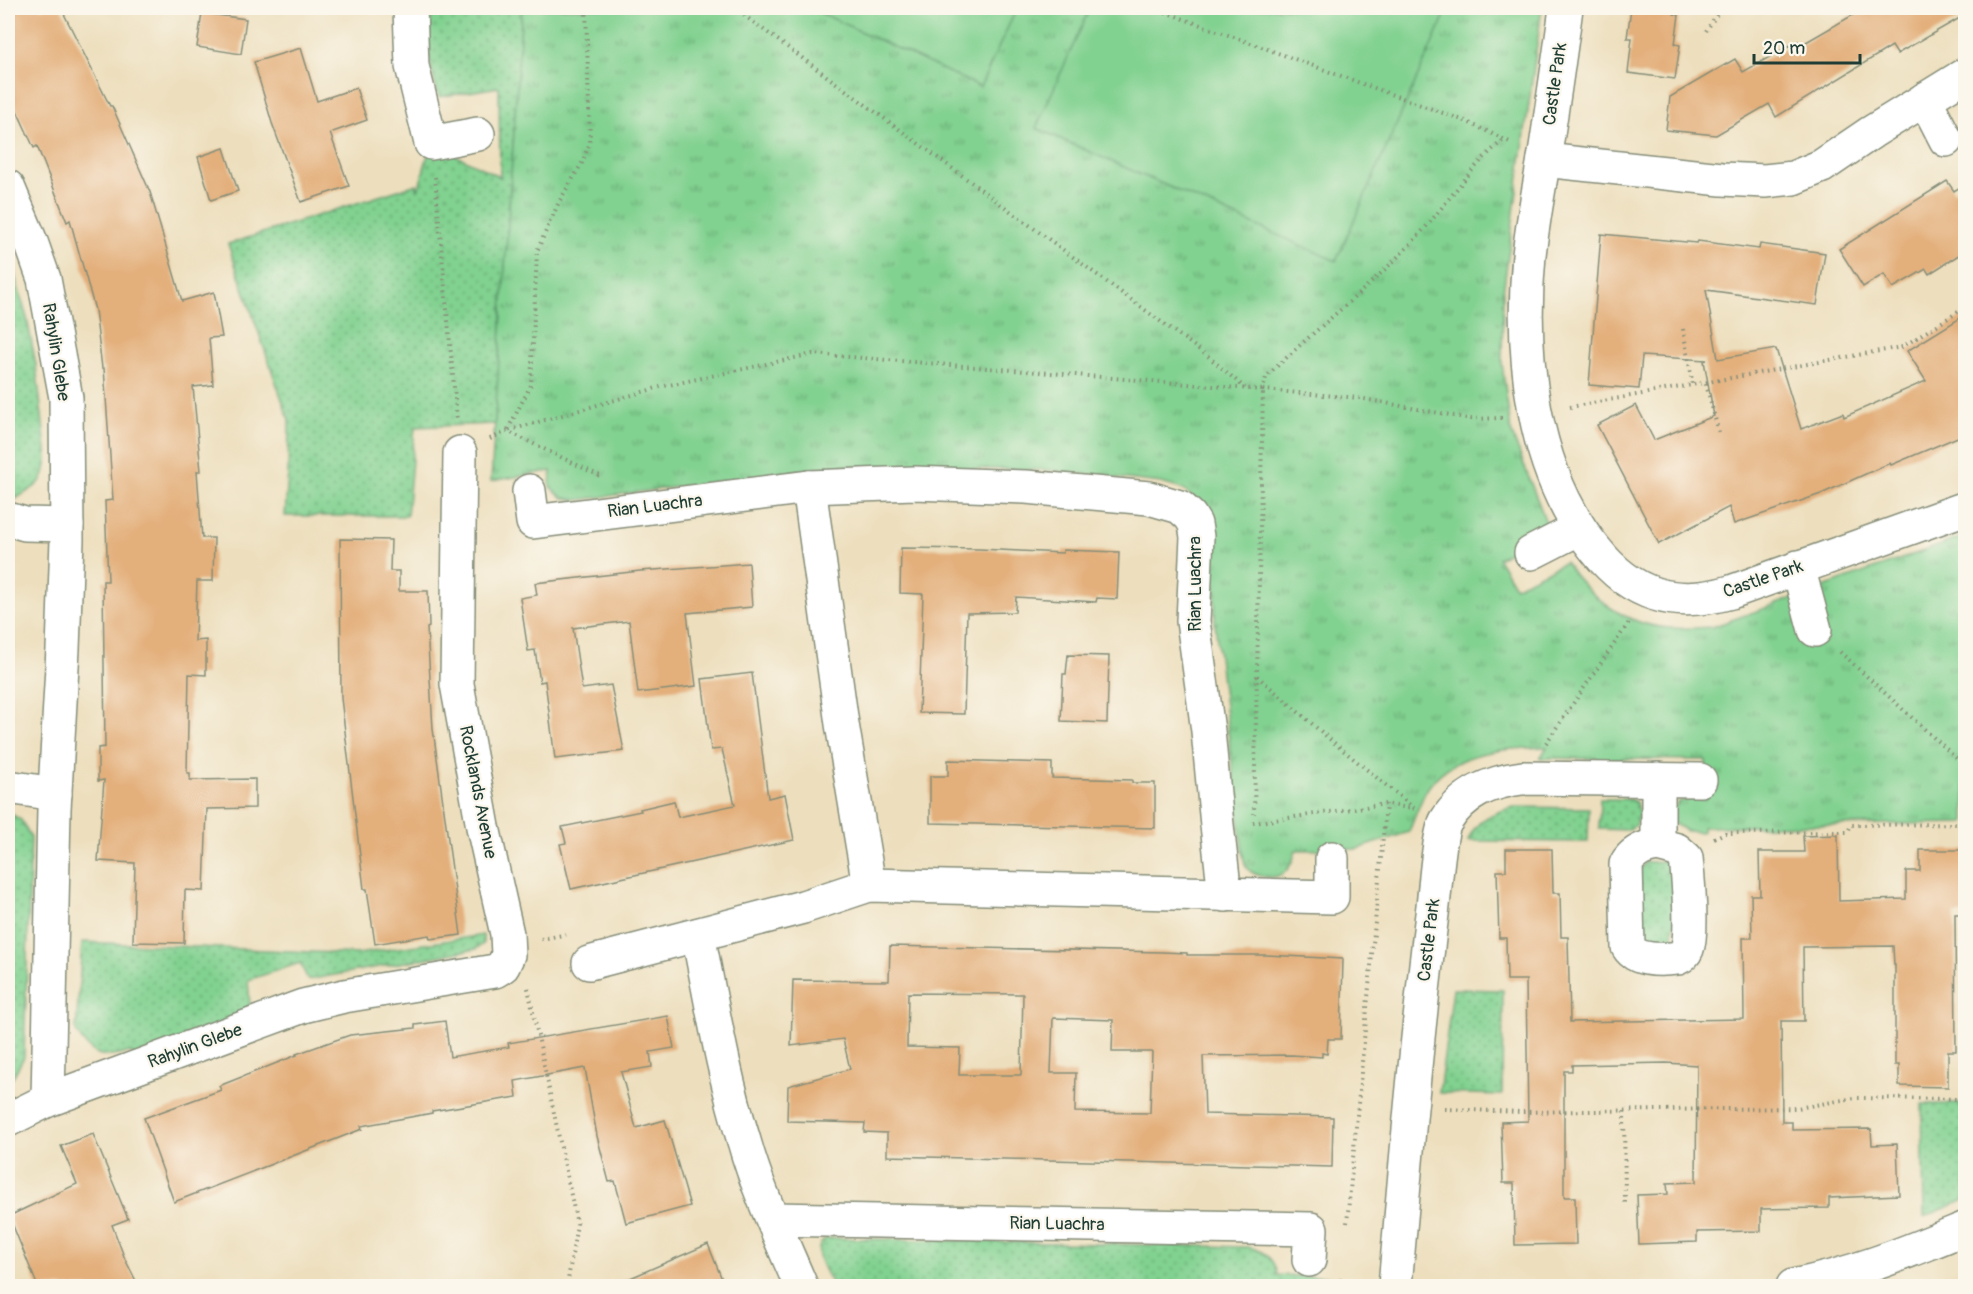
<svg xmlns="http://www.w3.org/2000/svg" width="1973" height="1294" font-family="Pangolin,sans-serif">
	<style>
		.grass { fill: url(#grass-dots); stroke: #508762; stroke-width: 1.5 }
		.park { fill: url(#park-tufts); stroke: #508762; stroke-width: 1.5 }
		.pitch { fill: #81d190; stroke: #508762; stroke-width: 1.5 }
		.building { fill: #e3af7a; fill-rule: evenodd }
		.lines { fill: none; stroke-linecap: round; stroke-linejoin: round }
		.minor-casing { stroke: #868e79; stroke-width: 36 }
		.path { stroke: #868e79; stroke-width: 4; stroke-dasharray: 1.5 4.5; stroke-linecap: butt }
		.minor { stroke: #fff; stroke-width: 33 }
		.labels { text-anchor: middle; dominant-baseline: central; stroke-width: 4.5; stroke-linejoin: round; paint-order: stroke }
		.street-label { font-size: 18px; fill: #1f3d34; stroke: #fbf7ec }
	</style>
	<defs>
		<pattern id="grass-dots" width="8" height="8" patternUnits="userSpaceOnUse" patternTransform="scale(1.5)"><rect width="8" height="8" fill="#81d190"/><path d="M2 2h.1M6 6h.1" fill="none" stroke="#69ab76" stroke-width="1.8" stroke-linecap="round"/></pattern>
		<pattern id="park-tufts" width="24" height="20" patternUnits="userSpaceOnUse" patternTransform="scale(1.5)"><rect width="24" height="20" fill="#81d190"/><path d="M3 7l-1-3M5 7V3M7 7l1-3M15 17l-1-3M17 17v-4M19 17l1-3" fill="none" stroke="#69ab76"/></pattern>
	</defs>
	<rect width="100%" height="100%" fill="#fbf7ec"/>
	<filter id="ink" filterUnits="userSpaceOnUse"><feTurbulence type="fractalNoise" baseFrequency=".0167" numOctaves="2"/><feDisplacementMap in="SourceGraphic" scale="12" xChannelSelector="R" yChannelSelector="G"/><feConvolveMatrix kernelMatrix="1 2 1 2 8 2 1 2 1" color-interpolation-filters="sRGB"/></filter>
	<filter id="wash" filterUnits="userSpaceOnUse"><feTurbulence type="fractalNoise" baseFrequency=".008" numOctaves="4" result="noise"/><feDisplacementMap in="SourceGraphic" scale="24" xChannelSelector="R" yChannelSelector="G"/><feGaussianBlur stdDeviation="1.35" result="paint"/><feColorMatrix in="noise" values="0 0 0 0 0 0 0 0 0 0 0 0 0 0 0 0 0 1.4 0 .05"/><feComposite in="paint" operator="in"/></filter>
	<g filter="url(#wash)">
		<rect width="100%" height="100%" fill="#eddfbe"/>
		<g class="grass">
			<path d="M433,8h89l-27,416 -80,3 -8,89h-122l3,-44 1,-52 -61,-176 189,-60 1,7 13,-48 69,34 -1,-90 -60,10c-11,-33 -13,-55 -6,-89z"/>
			<path d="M8,253l19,65 9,47 11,93c-3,33 -15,27 -36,45l-3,-1z"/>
			<polygon points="1600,799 1630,799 1636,802 1639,815 1635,826 1627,830 1599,829"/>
			<path d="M1514,807l75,1 -1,34 -120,-1c7,-21 26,-29 46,-34z"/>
			<polygon points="8,812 21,820 31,837 24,1057 8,1086"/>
			<polygon points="1668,861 1676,876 1673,939 1666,944 1643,941 1639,871 1645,862"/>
			<path d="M483,935v9l-7,5 -168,31 -8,-17 -52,17 2,26 -6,8 -109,43 -5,-5c-26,9 -40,4 -54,-21l6,-89 276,12z"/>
			<polygon points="1453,989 1503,990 1502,1095 1439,1093"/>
			<polygon points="1922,1104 1966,1104 1965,1200 1924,1217"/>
			<path d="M827,1238l422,9c15,4 26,12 28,28l62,2 -1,9h-505c-7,-14 -25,-37 -6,-48z"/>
		</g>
		<path class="park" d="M522,8h1020l-39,285 -1,70 9,68 38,99 -51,28 17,29 50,-25c23,35 61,63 104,66 14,1 29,0 43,-1l253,-91v287l-263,4v5l-16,-1 -13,-8c0,-25 9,-26 32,-23l1,-40 -166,-2 7,-11c-42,2 -99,3 -122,46 -6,12 -11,26 -16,39l-51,17 -62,1c-2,8 -4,15 -10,21 -10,10 -33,7 -40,-5 -3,-5 -3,-14 -4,-20l-27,-222 -1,-91 -15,-31 -17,-13 -21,-6 -112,-13 -214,-4 -257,34 -15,-2 -13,-11 1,-16 -60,10z"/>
		<g class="pitch">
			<polygon points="810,8 1017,8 980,87"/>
			<polygon points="1090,8 1448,8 1336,261 1036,128"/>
		</g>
		<g id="blocks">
			<g class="building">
				<polygon points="8,8 61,8 110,106 112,106 150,192 182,301 214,292 222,337 209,338 213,385 193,387 201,471 197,471 202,538 214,538 213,581 197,581 195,641 206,640 206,675 189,674 187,773 190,773 190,780 255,779 255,808 207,809 204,891 185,890 184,943 133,942 135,863 98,861 104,780 98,781 98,748 105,747 103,581 108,581 105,501 113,500 104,368 102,368 95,310 70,220 67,222 37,146 34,148 8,91"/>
				<polygon points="1631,8 1675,8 1674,14 1679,15 1675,44 1680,45 1675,79 1628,73 1632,38 1627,38"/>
				<polygon points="1865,8 1965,8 1965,15 1897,54 1892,46 1776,117 1769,104 1716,135 1666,130 1670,97 1735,59 1743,72 1798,41 1801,45"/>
				<polygon points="202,13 246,19 241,54 197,47"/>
				<polygon points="301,48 317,101 356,88 367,120 330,133 349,186 301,202 272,123 254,62"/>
				<polygon points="224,148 238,191 211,200 198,157"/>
				<polygon points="1947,181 1954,191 1965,184 1965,251 1929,274 1926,269 1893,288 1884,274 1863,287 1839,249"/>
				<polygon points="1601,234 1697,243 1698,241 1759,249 1760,244 1825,253 1817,305 1706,290 1718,359 1776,349 1801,429 1843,413 1844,417 1926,381 1907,351 1965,315 1965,434 1891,465 1890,463 1821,494 1734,524 1729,507 1659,544 1597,425 1636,405 1654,440 1714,416 1704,361 1707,360 1642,356 1639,389 1589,385"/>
				<polygon points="340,539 391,540 390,571 399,571 399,591 428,591 429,627 427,628 433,729 461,935 430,939 429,935 375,944 367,889 364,889 341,698"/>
				<polygon points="901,548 979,549 1063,553 1063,550 1119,552 1117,599 1097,598 1096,602 1016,597 1015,612 967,613 964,714 919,713 923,594 900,593"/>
				<polygon points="749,563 752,607 687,613 696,686 638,693 629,621 573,628 582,689 611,685 624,751 555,759 545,681 540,682 535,650 528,651 520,598 537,595 535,583 640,571"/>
				<polygon points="1068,655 1109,656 1107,723 1061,721 1063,674 1066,674"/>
				<polygon points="752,673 768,798 785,794 794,840 571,889 560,844 566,843 562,827 641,811 640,809 674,801 678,817 735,805 722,749 711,750 702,679"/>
				<polygon points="948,760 1052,763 1052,778 1132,780 1132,783 1155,783 1155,828 930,823 930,776 948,776"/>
				<polygon points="1838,835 1839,901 1906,899 1906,871 1920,871 1920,850 1965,850 1965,914 1955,914 1956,1051 1948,1051 1948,1087 1899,1086 1899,1065 1895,1065 1895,965 1894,965 1893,946 1803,947 1804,1021 1781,1021 1782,1122 1792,1122 1792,1130 1871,1129 1872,1145 1897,1144 1899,1195 1829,1198 1829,1208 1761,1209 1761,1231 1697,1232 1697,1242 1639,1244 1637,1195 1668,1194 1667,1183 1696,1182 1697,1065 1666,1063 1572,1065 1572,1071 1564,1071 1564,1197 1575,1197 1576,1244 1515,1245 1514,1183 1503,1183 1501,1122 1528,1121 1526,980 1507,980 1506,938 1499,938 1497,871 1506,871 1506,849 1552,849 1553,893 1560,893 1561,937 1568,937 1570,1022 1744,1019 1743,938 1752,938 1751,895 1760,895 1759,852 1804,852 1803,836"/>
				<path d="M890,946l272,6 25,1v2h80l76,4 -2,80h-13l-1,15 -5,-1v4l-30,-2 -89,1 2,58 128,3 -1,50 -445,-11v-23l-23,-1 1,-9 -78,-2 1,-35 62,-17 -7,-30 -52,7 2,-66 96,1zM908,993l115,1 -2,81h-62l1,-27 -53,-1zM1053,1018l60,2 -1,32h40l-2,61 -75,-1 1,-39h-25z"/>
				<polygon points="668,1016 674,1048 650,1052 652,1067 621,1072 636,1128 665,1120 690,1206 626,1223 615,1181 609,1182 597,1136 585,1068 515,1081 517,1097 432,1111 432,1113 361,1126 362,1129 174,1202 144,1118 221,1090 219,1086 297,1055 296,1054 350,1035 415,1028 415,1025 445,1021 450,1057 509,1047 508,1043"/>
				<polygon points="93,1134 128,1219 112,1225 125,1259 139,1287 38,1287 9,1216 77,1184 61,1146"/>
				<polygon points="708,1244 725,1287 610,1287"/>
			</g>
		</g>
	</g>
	<g filter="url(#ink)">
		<use href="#blocks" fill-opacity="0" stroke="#868e79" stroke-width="1.5"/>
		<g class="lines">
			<defs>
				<g id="minor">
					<polyline points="410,8 412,66 431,143 478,134"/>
					<path d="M1566,8c-6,46 -13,93 -20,139 -6,36 -13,72 -17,108 -9,98 2,215 66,294 37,47 79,59 136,43l235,-84"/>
					<polyline points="1925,99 1946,140"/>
					<polyline points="1544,160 1722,179 1765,181 1793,178 1822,166 1872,132 1966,74"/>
					<polyline points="8,187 31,242 44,279 66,398 67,540 63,649 54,809 48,1100"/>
					<polyline points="809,487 842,724 869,885"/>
					<polyline points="529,491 533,522 809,487 914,483 1026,487 1149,498 1180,507 1190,516 1195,524 1197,537 1193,621 1208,731 1217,825 1225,895"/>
					<polyline points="8,519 25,524 67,525"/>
					<polyline points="1531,553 1578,529"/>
					<polyline points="1798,567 1815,630"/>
					<polyline points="8,787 55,794"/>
					<path d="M1658,845l19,5 9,8c2,19 7,75 1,91 -2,5 -4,7 -9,9 -15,2 -41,4 -50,-11l-2,-83c7,-13 19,-17 32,-19z"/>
					<polyline points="1658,845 1658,779"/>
					<path d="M698,935c14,69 25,139 46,206 14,50 37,98 57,145"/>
					<polyline points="589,963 803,907 869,885 1332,897 1332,858"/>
					<polyline points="8,1120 48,1100 303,1006 344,996 495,971 503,966 508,955 507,934 483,827 457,684 460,453"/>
					<polyline points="773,1219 1311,1229 1309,1260"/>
					<path d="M1395,1286c11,-126 22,-253 38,-380 2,-16 6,-74 13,-85 17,-28 44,-39 76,-43l178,2"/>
					<path d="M1793,1286c62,-12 114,-34 173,-58"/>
				</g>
			</defs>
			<use href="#minor" class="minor-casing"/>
			<g class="path">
				<polyline points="586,8 590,142 582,163 559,202 537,251 531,385 507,431 660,387 813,354 1263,390 1254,814"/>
				<polyline points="734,8 1209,357 1245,388"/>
				<polyline points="1154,8 1465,121 1512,143"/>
				<polyline points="1706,31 1721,8"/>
				<polyline points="435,177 457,421"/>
				<polyline points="1683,329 1693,386"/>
				<polyline points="1706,384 1719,433"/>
				<polyline points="1570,407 1902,347 1966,307"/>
				<path d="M1502,418l-31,1 -112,-21 -96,-8 3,-13c49,-48 104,-89 150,-139 31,-33 53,-71 89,-99"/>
				<polyline points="490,439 507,431 602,477"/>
				<polyline points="1840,652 1966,767"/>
				<polyline points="1257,676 1333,742 1414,808"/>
				<polyline points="1546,743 1630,621"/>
				<polyline points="1253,823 1386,804 1414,809"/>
				<polyline points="1714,838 1725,833 1848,832 1851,825 1966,824"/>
				<polyline points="541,939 569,934"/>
				<polyline points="528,988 577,1224 567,1286"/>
				<polyline points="1445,1109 1521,1112 1798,1108 1855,1098 1966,1099"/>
				<polyline points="1624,1111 1625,1204"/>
				<polyline points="1347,1223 1386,804"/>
				<polyline points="1341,1286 1342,1275"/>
			</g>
			<use href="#minor" class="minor"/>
		</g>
	</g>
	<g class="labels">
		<g class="street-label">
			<text transform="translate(1555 84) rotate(-82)">Castle Park</text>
			<text transform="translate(56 352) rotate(81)">Rahylin Glebe</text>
			<text transform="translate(655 506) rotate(-7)">Rian Luachra</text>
			<text transform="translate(1763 579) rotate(-19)">Castle Park</text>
			<text transform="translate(1195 584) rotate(-90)">Rian Luachra</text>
			<text transform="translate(478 792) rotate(79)">Rocklands Avenue</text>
			<text transform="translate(1429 940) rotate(-83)">Castle Park</text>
			<text transform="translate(195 1046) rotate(-20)">Rahylin Glebe</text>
			<text transform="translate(1057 1224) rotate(1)">Rian Luachra</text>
		</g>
	</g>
	<rect width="1973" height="1294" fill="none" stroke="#fbf7ec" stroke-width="30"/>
	<path d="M1754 54v9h106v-9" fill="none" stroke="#1f3d34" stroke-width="3"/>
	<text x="1763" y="54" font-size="18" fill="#1f3d34" stroke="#fbf7ec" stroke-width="4.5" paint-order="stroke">20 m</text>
</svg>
